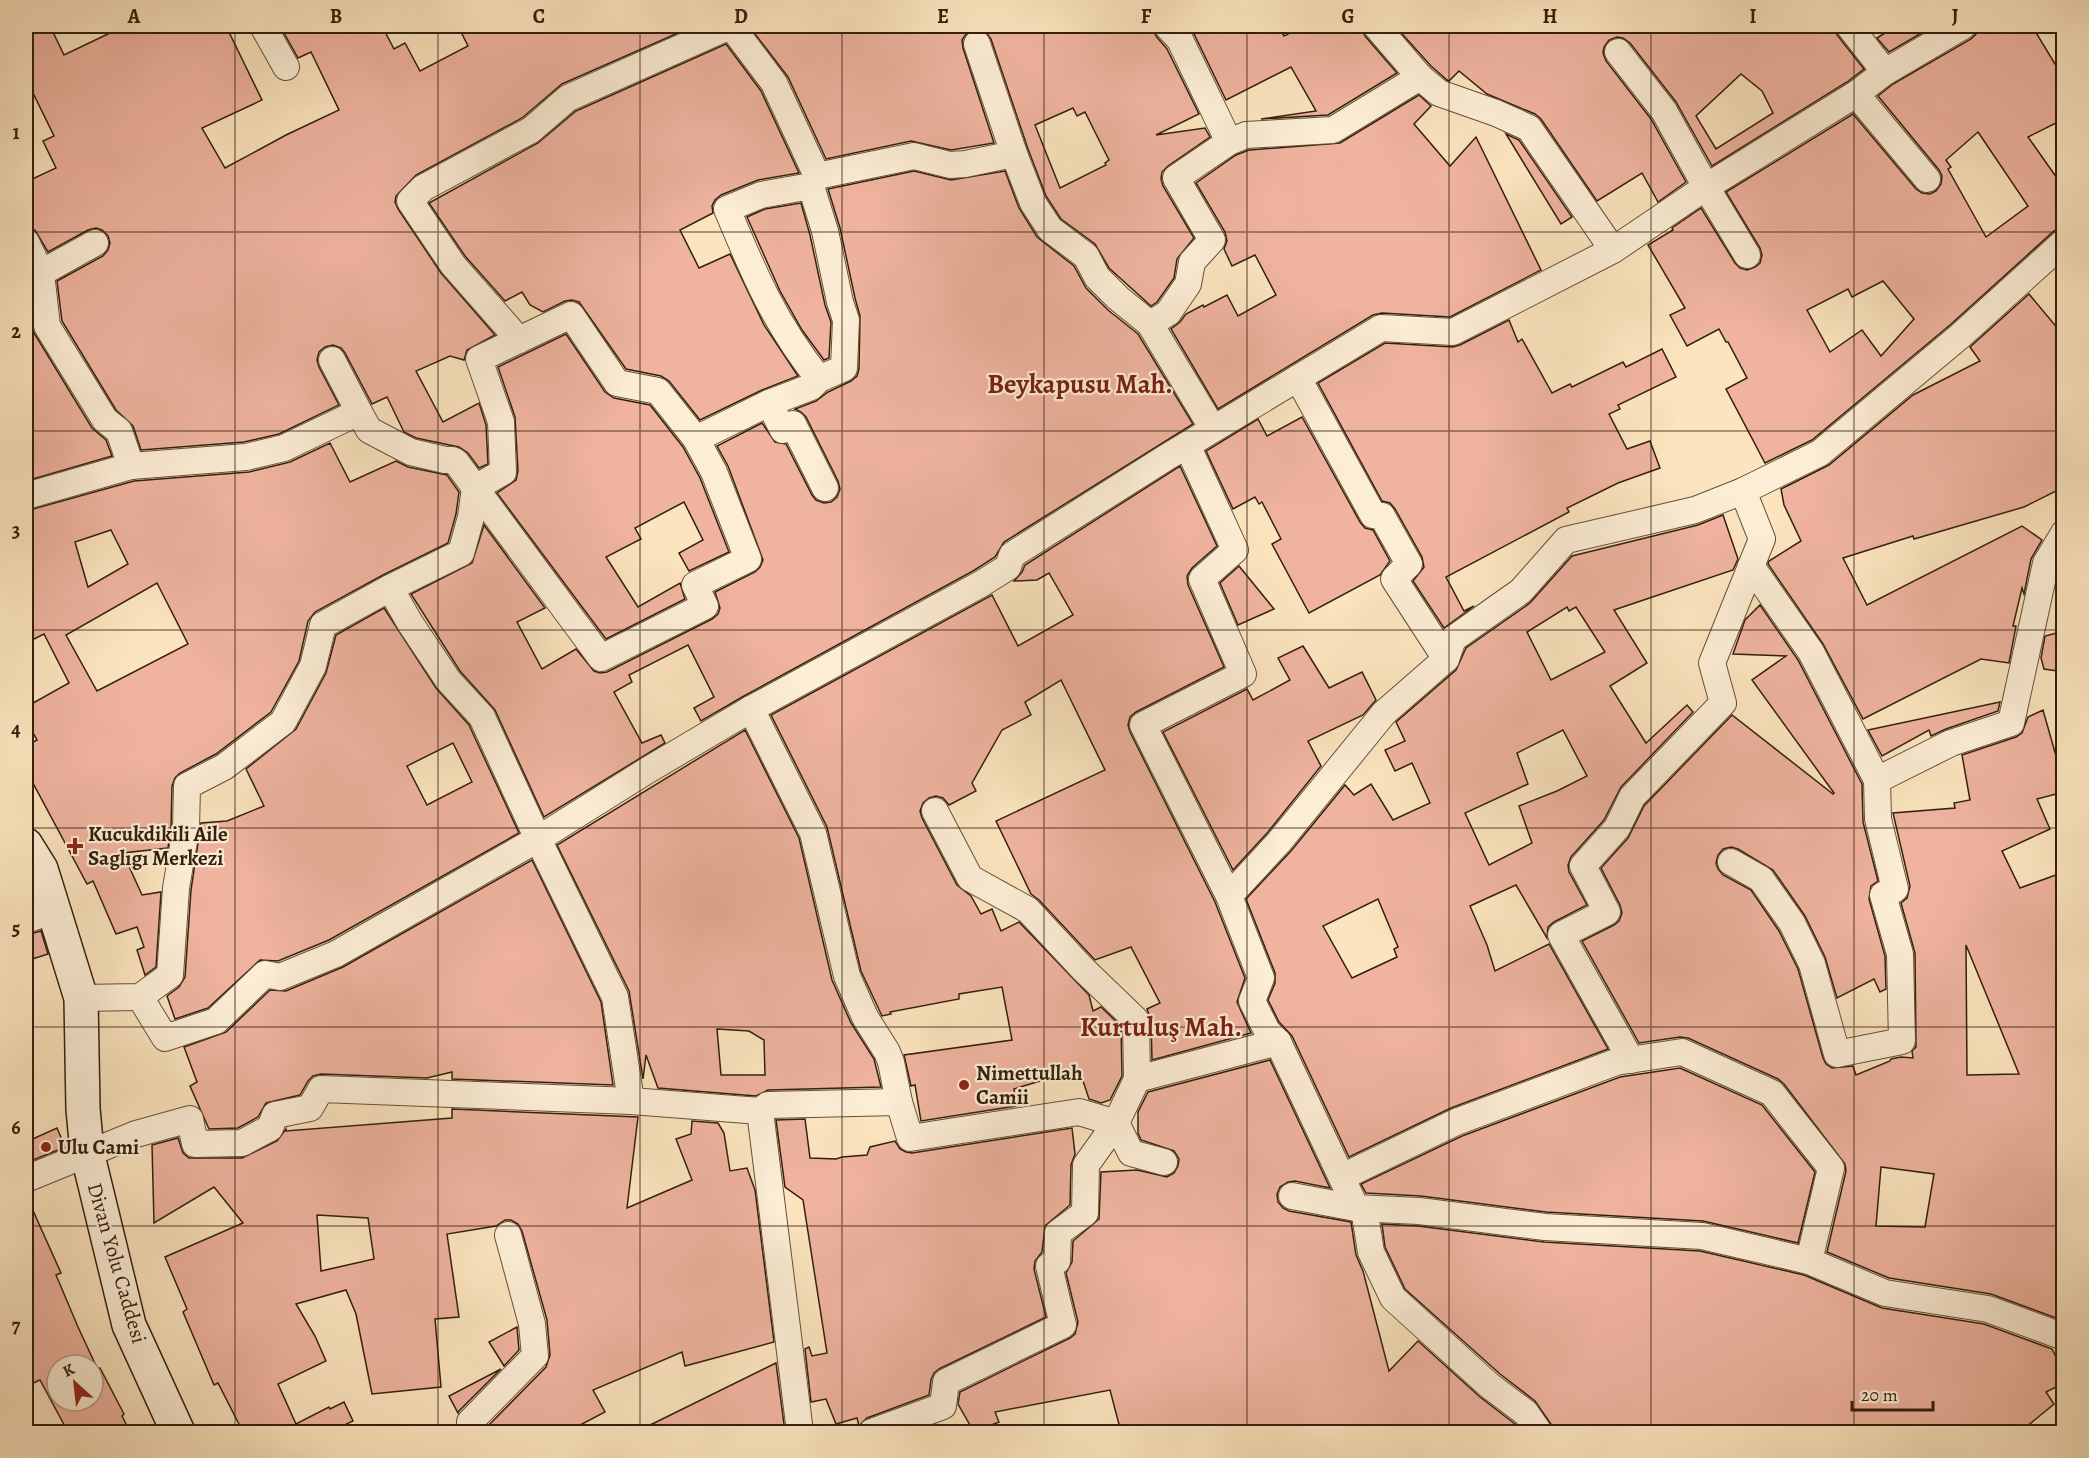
<svg xmlns="http://www.w3.org/2000/svg" width="2089" height="1458" font-family="Alegreya,serif">
	<style>
		.building { fill: #efb39f; stroke: #331f0c; stroke-width: 1.5; fill-rule: evenodd }
		.lines { fill: none; stroke-linecap: round; stroke-linejoin: round }
		.street-casing { stroke: #655038; stroke-width: 28 }
		.secondary-casing { stroke: #331f0c; stroke-width: 36 }
		.street { stroke: #fcedd5; stroke-width: 26 }
		.secondary { stroke: #fcedd5; stroke-width: 33 }
		.grid { fill: none; stroke: #331f0c; stroke-width: 1.5; stroke-opacity: 0.55 }
		.poi-dot { fill: #8f2418; stroke: #fcedd5; stroke-width: 2 }
		.labels { text-anchor: middle; dominant-baseline: central; stroke-width: 4.5; stroke-linejoin: round; paint-order: stroke }
		.poi-label { font-size: 21px; font-weight: bold; fill: #331f0c; stroke: #fcedd5; text-anchor: start }
		.street-label { font-size: 21px; fill: #331f0c; stroke: #fcedd5 }
		.district-label { font-size: 27px; font-weight: bold; fill: #7a1f14; stroke: #fcedd5 }
		.neatline { fill: none; stroke: #331f0c; stroke-width: 2 }
		.grid-label { font-size: 20px; text-anchor: middle; font-weight: bold; fill: #331f0c }
	</style>
	<rect width="100%" height="100%" fill="#fbe4be"/>
	<filter id="stains"><feTurbulence type="fractalNoise" baseFrequency=".00333" numOctaves="4"/><feColorMatrix values="0 0 0 0 .2 0 0 0 0 .09 0 0 0 0 .02 0 0 0 .5 -.17"/></filter>
	<radialGradient id="worn" r=".72"><stop offset=".6" stop-color="#630" stop-opacity="0"/><stop offset="1" stop-color="#630" stop-opacity=".3"/></radialGradient>
	<g class="building">
		<polygon points="26,26 50,26 64,55 112,32 110,26 226,26 262,100 202,128 225,168 286,135 339,110 311,52 298,58 280,26 382,26 394,49 405,43 420,71 468,46 458,26 694,26 562,84 522,118 416,175 396,196 395,202 398,209 441,273 495,335 467,350 464,360 450,356 416,371 443,422 479,403 486,425 488,464 479,468 468,453 459,447 416,438 404,432 387,397 372,404 345,353 341,348 333,345 325,347 319,352 317,360 319,367 339,405 279,434 244,442 141,450 133,426 116,410 62,321 57,281 103,256 108,250 110,243 108,236 102,230 96,228 88,230 48,252 35,230 26,227 26,182 56,168 43,141 54,136 33,93 26,97"/>
		<path d="M749,26h403l4,10 11,13 32,65 -43,21 49,-7 5,9 -42,29 -6,6 -1,7 2,7 31,52 -17,21 -3,19 -17,24 -6,4 -42,-38 -14,-24 -34,-25 -15,-23 -18,-47 -37,-110 -5,-7 -7,-3 -6,1 -7,4 -4,6 1,8 31,95 -43,7 -40,-9 -85,18 -38,-82zM1073,108l4,8 8,-4 24,48 -4,3 1,2 -46,23 -25,-63z"/>
		<polygon points="1187,26 1278,26 1284,36 1304,26 1361,26 1365,36 1397,73 1328,115 1261,119 1316,111 1291,67 1226,100 1194,34"/>
		<path d="M1395,26h439l3,9 27,34 -17,13 -135,84 -36,-64 -46,-59 -7,-5 -6,-1 -8,3 -5,7 -1,6 3,8 45,58 35,63 -28,20 -16,-29 -45,28 -56,-82 -6,-5 -48,-20 -28,-23 -10,10 -2,-1 -16,-14zM1741,74l21,17 11,22 -57,36 -20,-33z"/>
		<polygon points="1896,26 1931,26 1932,27 1889,52 1877,38"/>
		<path d="M1978,26h54l23,38 9,-8v63l-36,18 36,51v38l-10,5 -104,94 -138,115 -47,23 -39,-74 21,-11 -19,-36h-2l-7,-13 -32,17 -17,-31 15,-7 -37,-63 25,-15 -1,-2 29,-20 34,55 5,5 7,2 8,-3 5,-4 2,-8 -2,-7 -34,-56 127,-78 63,75 6,4 8,1 6,-3 5,-7 1,-8 -3,-6 -61,-74 15,-12 78,-45 5,-5zM1978,132l50,74 -42,31 -38,-68 3,-2 -5,-7zM1883,281l31,38 -33,37 -19,-26 -32,22 -23,-42 41,-21 4,8z"/>
		<polygon points="726,44 761,91 799,173 758,180 721,195 715,200 712,206 713,213 680,230 699,268 730,254 764,325 798,376 762,390 700,420 669,381 661,376 626,369 579,302 572,300 565,301 543,312 530,305 522,292 505,301 465,256 429,203 538,143 576,111"/>
		<polygon points="1419,95 1431,106 1414,124 1450,166 1476,137 1541,270 1450,317 1382,313 1373,315 1218,409 1171,329 1180,322 1186,314 1203,305 1204,307 1227,295 1238,316 1276,295 1255,255 1232,266 1224,249 1227,241 1225,232 1196,183 1236,155 1249,150 1340,143"/>
		<polygon points="1506,134 1519,140 1572,217 1561,224"/>
		<polygon points="914,171 951,180 1005,171 1019,208 1037,237 1074,266 1086,288 1108,310 1138,334 1193,424 1004,542 995,557 973,571 744,696 701,721 694,708 714,697 688,645 629,675 632,682 614,692 642,743 661,735 665,743 544,817 495,710 460,671 411,594 472,563 484,525 545,608 517,622 542,669 576,649 594,671 600,673 607,672 712,619 718,614 720,608 715,592 755,572 760,567 763,560 728,466 717,446 762,423 775,442 786,444 812,495 816,500 824,503 831,502 837,497 840,489 838,481 806,417 801,412 795,409 816,401 828,392 851,381 857,376 859,369 860,316 855,298 840,228 828,189"/>
		<polygon points="801,203 810,235 825,305 831,322 829,358 824,360 802,330 780,291 747,217 765,209"/>
		<polygon points="26,275 34,333 92,428 106,440 112,456 26,481"/>
		<polygon points="2029,294 2064,336 2064,487 2024,507 1914,539 1913,536 1843,558 1867,605 2022,526 2042,540 2031,559 2024,594 2022,588 2013,626 2016,626 2009,663 1981,659 1863,719 1823,644 1768,564 1769,561 1801,541 1784,505 1781,489 1829,465 1913,395 1980,361 1970,347"/>
		<polygon points="1509,320 1518,342 1522,339 1552,393 1570,384 1572,387 1623,362 1626,367 1662,349 1676,377 1618,405 1620,409 1609,414 1627,449 1650,441 1660,468 1618,483 1567,508 1569,512 1446,577 1464,611 1474,606 1444,628 1413,581 1424,567 1422,557 1395,509 1390,503 1382,501 1318,383 1385,343 1453,347 1460,345"/>
		<polygon points="566,334 605,392 614,398 650,405 683,447 700,478 729,552 689,571 679,553 703,540 684,502 635,528 641,539 606,557 638,607 680,583 685,599 606,639 497,493 516,480 518,471 515,417 498,367"/>
		<polygon points="1302,417 1360,522 1365,528 1373,530 1390,561 1380,575 1309,613 1272,544 1281,539 1262,502 1259,504 1255,497 1233,509 1206,451 1258,419 1267,436"/>
		<path d="M330,443l20,39 46,-21 12,6 39,8 12,17 -3,22 -8,29 -65,32 -68,37 -7,9 -9,40 -28,51 -55,42 -36,19 -5,5 -3,8 -1,42 -3,20 -45,5 19,42 19,-3 -5,75 -11,8 -8,-25 7,-3 -7,-20 -21,7 -23,-53 -6,3 -61,-114v-24l11,-6 -11,-20v-13l43,-24 -25,-49 -18,9v-132l108,-30 115,-9 41,-10zM111,530l17,34 -40,23 -13,-45zM157,583l31,61 -91,47 -31,-56z"/>
		<polygon points="1180,466 1217,546 1192,568 1187,576 1188,585 1224,667 1136,712 1130,717 1128,725 1130,732 1215,902 1245,978 1237,1002 1251,1033 1152,1060 1151,1020 1147,1009 1160,1003 1131,947 1095,960 1039,900 1031,894 996,821 1105,770 1061,680 1025,702 1031,715 1002,730 972,783 976,791 949,805 943,798 936,796 929,798 923,803 920,811 922,818 957,885 971,896 981,914 992,909 1001,931 1019,922 1089,995 1093,1011 1101,1007 1121,1026 1122,1076 1110,1100 1101,1103 1089,1099 1079,1069 1014,1089 1016,1106 921,1121 915,1085 911,1086 904,1055 1012,1040 1002,987 959,994 959,999 890,1012 891,1014 882,1016 861,971 827,827 771,715 992,595 1018,646 1073,615 1049,573 1037,580 1014,581 1022,572 1025,565"/>
		<path d="M1723,515l15,44 -5,11 -119,40 33,53 -37,23 36,57 41,-38 6,7 -72,75 -17,33 -33,37 -3,8 1,7 18,33 -33,17 -6,5 -1,11 -31,-53 -46,21 17,39 8,26 54,-27 59,105 -157,59 -102,49 -57,-121 -13,-14 -11,-22 7,-17v-10l-29,-74 45,-48 54,-66 9,10 17,-11 22,36 37,-17 -18,-40 -17,8 -10,-21 20,-9 -9,-19 60,-52 10,-22 64,-45 42,-47 126,-31zM1567,607l2,4 7,-4 29,45 -54,28 -24,-48zM1563,730l24,46 -30,15 -38,15 13,37 -43,22 -24,-52 63,-29 -11,-31zM1378,899l20,48 -4,2 3,8 -45,21 -29,-52z"/>
		<polygon points="1239,566 1274,609 1238,625 1220,583"/>
		<path d="M1760,605l38,55 64,124 1,38 15,59 -7,5 -2,13 16,57 1,33 -6,3 -6,-13 -37,19 -12,-41 -20,-41 -32,-46 -35,-21 -7,-2 -8,2 -5,6 -2,8 2,6 5,6 28,15 28,41 19,38 25,89 3,6 6,4 21,-2 3,9 34,-14 1,-2 10,-2 12,1 -1,-7 4,-4 -1,-94 -14,-50 6,-5 3,-12 -17,-73 62,-5 -1,-5 16,-3 -8,-45 54,-18 6,-4 6,-16 15,-7 21,74v8l-27,7 13,30 -48,22 18,37 44,-16v449l-73,-27 -102,-16 -62,-26 19,-81 -1,-7 -61,-80 -6,-5 -90,-41 -8,-1 -41,6 -57,-102 32,-16 5,-4 3,-8 -2,-8 -19,-37 27,-30 16,-32 88,-91 101,79 1,-1 -82,-113 34,-24 -53,-2 12,-34zM1966,945l53,129 -52,1zM1881,1167l53,7 -9,53 -49,-1z"/>
		<path d="M384,608l52,80 33,37 50,108 -190,107 -51,21 -18,-1 -52,48 -33,11 -8,-23 12,-9 6,-10 6,-87 10,-67 26,-2 37,-15 -18,-37 50,-40 30,-56 10,-38zM453,743l19,39 -45,23 -20,-39z"/>
		<polygon points="2064,631 2064,672 2044,669 2041,658 2045,636"/>
		<polygon points="1303,646 1329,688 1362,672 1376,700 1363,715 1308,741 1321,766 1268,832 1233,870 1163,732 1247,689 1253,700 1290,680 1278,658"/>
		<polygon points="2000,702 1998,711 1946,729 1931,736 1929,730 1882,756 1868,730"/>
		<path d="M745,730l54,108 33,142 19,43 23,36 7,28 -113,3 -12,6 -98,-8 -12,-33 -3,24 -14,-88 -72,-146zM717,1029l32,2 15,9 1,35h-44z"/>
		<polygon points="532,860 601,1002 613,1085 452,1079 452,1072 427,1078 321,1074 313,1076 308,1081 300,1095 266,1103 258,1117 238,1128 209,1129 190,1086 197,1082 184,1047 226,1032 270,990 286,991 343,967"/>
		<polygon points="41,931 48,954 26,961 26,935"/>
		<polygon points="1270,1060 1330,1188 1295,1181 1288,1182 1280,1187 1277,1194 1278,1202 1283,1208 1289,1211 1351,1222 1356,1255 1363,1271 1389,1371 1418,1341 1480,1397 1515,1424 1521,1432 1121,1432 1110,1390 995,1412 999,1422 974,1432 958,1404 960,1392 1070,1338 1075,1334 1078,1322 1066,1273 1072,1262 1073,1241 1099,1219 1101,1172 1137,1170 1167,1177 1174,1173 1178,1166 1179,1159 1174,1151 1141,1140 1138,1133 1138,1112 1148,1092"/>
		<polygon points="1680,1068 1762,1105 1815,1172 1798,1243 1703,1221 1546,1212 1421,1196 1366,1193 1361,1184 1462,1136 1620,1077"/>
		<path d="M452,1109l186,8 -11,91 65,-28 -16,-41 15,-5 1,-13 26,2 6,10 6,38 17,-3 8,22 19,152 -89,24 -3,-14 -89,38 12,22 -38,20h-81v-4l60,-61 4,-12 -3,-35 -25,-89 -4,-7 -7,-4h-6l-9,6 -49,8 12,83 -24,2 6,68 -69,7 -16,-80 -10,-24 -50,14 19,32 11,25 -48,23 18,40 33,-17 1,2 14,-7 9,19 -13,6 3,5h-100l-25,-49 -4,2 -31,-73 4,-3 -22,-52 78,-34 -29,-36 -60,36 -2,-78 26,-7 5,15 6,5h53l35,-17 9,-12v2l166,-13zM317,1215l51,3 6,41 -53,12z"/>
		<polygon points="805,1119 810,1158 836,1159 842,1157 867,1155 870,1147 895,1141 900,1149 906,1152 912,1153 1072,1128 1075,1154 1071,1165 1070,1205 1045,1226 1042,1252 1035,1261 1034,1269 1046,1317 939,1369 934,1373 931,1380 929,1395 867,1418 859,1426 857,1418 836,1424 826,1399 811,1402 805,1349 809,1347 812,1356 827,1353 803,1200 785,1187 776,1120"/>
		<polygon points="57,1128 65,1147 26,1163 26,1142"/>
		<path d="M26,1195l35,78 -5,2 22,52 20,43 2,-2 24,46 -2,2 8,16h-62l-28,-52 -9,4 -5,-12zM57,1365h36v36h-36z"/>
		<polygon points="1382,1224 1418,1226 1544,1242 1700,1251 1804,1275 1882,1308 1984,1324 2052,1349 2064,1373 2064,1383 2046,1392 2054,1404 2020,1432 1554,1432 1551,1424 1535,1401 1500,1374 1405,1289 1385,1247"/>
		<polygon points="517,1327 519,1350 504,1366 489,1342"/>
		<polygon points="776,1363 785,1432 636,1432"/>
		<polygon points="501,1369 459,1411 458,1413 449,1396"/>
	</g>
	<g class="lines">
		<defs>
			<g id="street">
				<polyline points="263,26 286,67"/>
				<polyline points="1376,26 1420,77"/>
				<polyline points="1849,26 1885,72"/>
				<polyline points="1618,52 1664,111 1706,187 1747,255"/>
				<polyline points="1856,94 1927,179"/>
				<polyline points="1229,142 1246,135 1333,130 1420,77 1439,93 1496,113 1529,128 1613,250"/>
				<polyline points="1014,154 1033,203 1050,229 1086,256 1097,277 1118,298 1150,324 1213,429"/>
				<polyline points="817,176 914,156 950,165 965,164 1014,154 977,44"/>
				<path d="M811,186l-50,9 -34,14c27,65 48,115 92,170"/>
				<polyline points="26,242 41,273 47,326 105,420 119,431 131,466"/>
				<polyline points="41,273 95,243"/>
				<polyline points="1150,324 1168,313 1188,284 1192,262 1212,240 1176,178 1229,142 1180,40 1167,26"/>
				<polyline points="519,340 453,265 410,201 423,188 531,130 568,98 730,26"/>
				<polyline points="332,360 359,412"/>
				<polyline points="1298,378 1373,515 1382,516 1409,564 1394,579 1446,659"/>
				<polyline points="769,403 783,430 793,424 825,488"/>
				<polyline points="696,439 769,403 811,387 819,379 844,368 846,320 840,302 825,231 811,186 817,176 774,83 731,26"/>
				<polyline points="1187,445 1235,550 1202,579 1243,674 1143,725 1229,896 1261,978 1252,1001 1267,1031 1278,1042 1356,1208 1419,1211 1545,1227 1702,1236 1809,1261 1885,1293 1988,1309 2064,1337"/>
				<polyline points="26,496 131,466 246,457 284,448 359,412 369,430 411,452 445,460 452,460 456,462 601,658 705,606 695,585 748,559 714,472 696,439 658,391 617,383 571,315 479,359 501,422 503,472 475,488"/>
				<polyline points="1751,566 1811,652 1877,780"/>
				<polyline points="390,588 410,623 448,680 482,717 538,839 615,997 631,1101"/>
				<polyline points="751,709 813,833 847,976 865,1017 887,1052 891,1062 899,1102"/>
				<polyline points="1731,862 1761,879 1792,923 1812,964 1837,1054 1902,1041 1900,954 1883,895 1895,889 1878,819 1877,780 1951,743 2011,723 2046,563 2064,533"/>
				<polyline points="1229,896 1279,842 1384,713 1446,659 1453,639 1521,591 1566,540 1695,510 1743,491 1820,453 1960,336 2064,242"/>
				<polyline points="26,920 54,910"/>
				<polyline points="140,997 165,1038 216,1021 265,974 280,977 336,954 538,839 648,770 751,709 981,584 1008,567 1012,555 1167,457 1381,328 1453,332 1613,250 1706,187 1856,94 1885,72 1963,26"/>
				<polyline points="81,998 140,997 170,975 176,888 186,829 187,786 224,767 283,722 313,666 323,625 390,588 461,553 471,517 475,488"/>
				<polyline points="1631,1060 1561,935 1607,912 1583,866 1617,828 1632,797 1723,703 1712,663 1762,539 1743,491"/>
				<polyline points="1137,1079 1278,1042"/>
				<polyline points="760,1111 800,1432"/>
				<polyline points="1342,1177 1456,1122 1616,1062 1682,1052 1772,1093 1831,1168 1809,1261"/>
				<polyline points="26,1179 136,1134 190,1119 195,1144 242,1143 270,1128 275,1115 310,1108 321,1089 631,1101 760,1111 768,1105 899,1102 910,1138 1079,1112 1116,1123 1131,1153 1164,1162"/>
				<polyline points="1292,1196 1356,1208"/>
				<polyline points="1364,1209 1371,1252 1393,1298 1490,1386 1526,1413 1539,1432"/>
				<polyline points="471,1432 470,1422 535,1356 532,1324 508,1235"/>
				<polyline points="872,1432 943,1406 946,1382 1063,1325 1049,1266 1057,1261 1058,1233 1085,1213 1086,1165 1116,1123 1137,1079 1136,1020 1083,969 1028,910 970,878 935,811"/>
			</g>
			<polyline id="secondary" points="26,845 41,869 81,998 83,1109 87,1152 129,1325 178,1432"/>
		</defs>
		<use href="#street" class="street-casing"/>
		<use href="#secondary" class="secondary-casing"/>
		<use href="#street" class="street"/>
		<use href="#secondary" class="secondary"/>
	</g>
	<path class="grid" d="M235,26v1406M438,26v1406M640,26v1406M842,26v1406M1044,26v1406M1247,26v1406M1449,26v1406M1651,26v1406M1854,26v1406M26,232h2038M26,431h2038M26,630h2038M26,828h2038M26,1027h2038M26,1226h2038"/>
	<g class="poi-dot">
		<path d="M72 837h6v6h6v6h-6v6h-6v-6h-6v-6h6z"/>
		<circle cx="964" cy="1085" r="6"/>
		<circle cx="46" cy="1147" r="6"/>
	</g>
	<g class="labels">
		<g class="poi-label">
			<text x="88" y="834">Kucukdikili Aile<tspan x="88" dy="24">Saglıgı Merkezi</tspan></text>
			<text x="976" y="1073">Nimettullah<tspan x="976" dy="24">Camii</tspan></text>
			<text x="58" y="1147">Ulu Cami</text>
		</g>
		<g class="street-label">
			<text transform="translate(117 1263) rotate(74)">Divan Yolu Caddesi</text>
		</g>
		<g class="district-label">
			<text x="1080" y="384">Beykapusu Mah.</text>
			<text x="1161" y="1027">Kurtuluş Mah.</text>
		</g>
	</g>
	<rect width="2089" height="1458" fill="none" stroke="#fbe4be" stroke-width="66"/>
	<g transform="translate(75 1383) rotate(333)"><circle r="28" fill="#fcedd5" stroke="#ac9b85" stroke-width="1.5"/>
	<path d="M0-4.5L10 22L0 15L-10 22Z" fill="#8f2418"/>
	<text y="-9" font-size="16" font-weight="bold" text-anchor="middle" fill="#331f0c">K</text>
	</g>
	<path d="M1852 1401v9h81v-9" fill="none" stroke="#331f0c" stroke-width="3"/>
	<text x="1861" y="1401" font-size="18" fill="#331f0c" stroke="#fcedd5" stroke-width="4.5" paint-order="stroke">20 m</text>
	<rect x="33" y="33" width="2023" height="1392" class="neatline"/>
	<g class="grid-label">
		<text x="134" y="23">A</text>
		<text x="336" y="23">B</text>
		<text x="539" y="23">C</text>
		<text x="741" y="23">D</text>
		<text x="943" y="23">E</text>
		<text x="1146" y="23">F</text>
		<text x="1348" y="23">G</text>
		<text x="1550" y="23">H</text>
		<text x="1753" y="23">I</text>
		<text x="1955" y="23">J</text>
		<text x="16" y="139">1</text>
		<text x="16" y="338">2</text>
		<text x="16" y="537">3</text>
		<text x="16" y="736">4</text>
		<text x="16" y="935">5</text>
		<text x="16" y="1134">6</text>
		<text x="16" y="1332">7</text>
	</g>
	<rect width="100%" height="100%" filter="url(#stains)"/>
	<rect width="100%" height="100%" fill="url(#worn)"/>
</svg>
